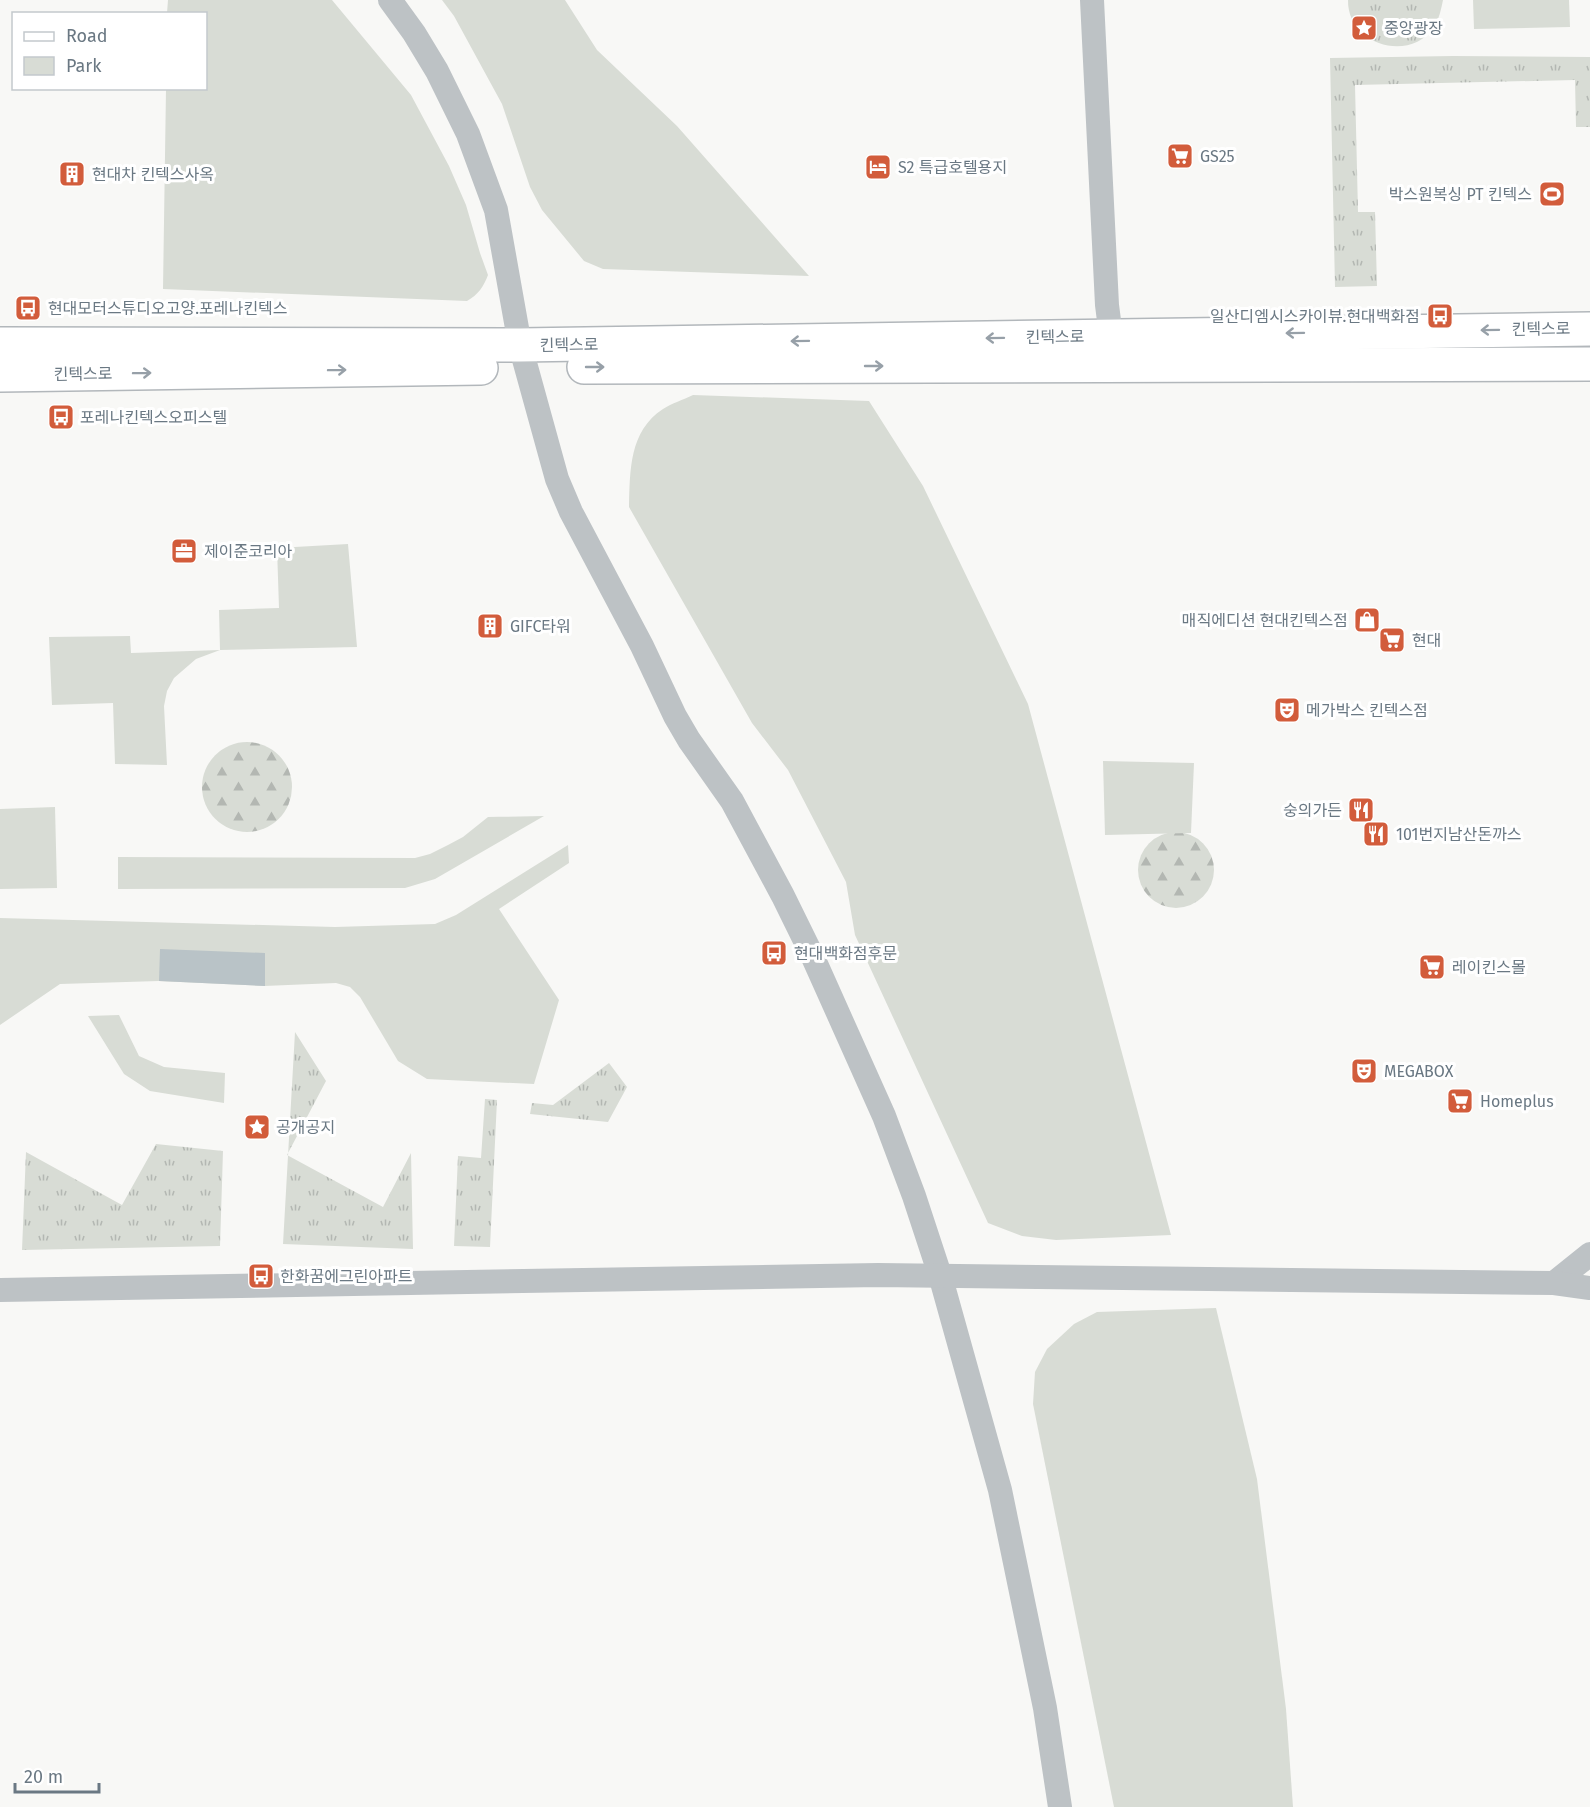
<svg xmlns="http://www.w3.org/2000/svg" width="1590" height="1807" font-family="'Fira Sans','Noto Sans KR',sans-serif">
	<style>
		.grass { fill: url(#grass-tufts) }
		.forest { fill: url(#forest-firs) }
		.green { fill: #d8dcd5 }
		.water { fill: #b9c3c7 }
		.lines { fill: none; stroke-linecap: round; stroke-linejoin: round }
		.secondary-casing { stroke: #b2b7bb; stroke-width: 36 }
		.street { stroke: #bdc2c5; stroke-width: 24 }
		.secondary { stroke: #fff; stroke-width: 33 }
		.oneway { stroke: #97a0a8 }
		.labels { text-anchor: middle; dominant-baseline: central; stroke-width: 6; stroke-linejoin: round; paint-order: stroke }
		.poi-label { font-size: 16px; fill: #6a7883; stroke: #fff; text-anchor: start }
		.street-label { font-size: 16px; fill: #6a7883; stroke: #fff }
	</style>
	<defs>
		<pattern id="grass-tufts" width="24" height="20" patternUnits="userSpaceOnUse" patternTransform="scale(1.5)"><rect width="24" height="20" fill="#d8dcd5"/><path d="M3 7l-1-3M5 7V3M7 7l1-3M15 17l-1-3M17 17v-4M19 17l1-3" fill="none" stroke="#b3b7b2"/></pattern>
		<pattern id="forest-firs" width="22" height="20" patternUnits="userSpaceOnUse" patternTransform="scale(1.5)"><rect width="22" height="20" fill="#d8dcd5"/><path d="M5 1l3.5 6h-7zM16 11l3.5 6h-7z" fill="#b3b7b2"/></pattern>
	</defs>
	<rect width="100%" height="100%" fill="#f8f8f6"/>
	<g class="grass">
		<path d="M1348,0h95c-2,10 -4,19 -9,27 -25,37 -87,17 -86,-27z"/>
		<polygon points="1453,56 1590,57 1590,127 1576,127 1575,80 1355,85 1358,212 1375,212 1377,286 1335,287 1330,58"/>
		<polygon points="295,1032 326,1081 287,1155 383,1207 411,1153 413,1249 283,1244"/>
		<polygon points="609,1063 627,1087 608,1122 530,1114 532,1103 553,1105"/>
		<polygon points="485,1099 497,1100 490,1247 454,1246 458,1156 481,1158"/>
		<polygon points="156,1144 223,1151 220,1246 22,1250 26,1152 122,1205"/>
	</g>
	<g class="forest">
		<circle cx="247" cy="787" r="45"/>
		<circle cx="1176" cy="870" r="38"/>
	</g>
	<g class="green">
		<path d="M168,0h164l79,95 38,71 17,39 14,48 8,22c-4,11 -10,20 -21,26l-304,-12 3,-200 40,-1v-74l-39,-1z"/>
		<polygon points="442,0 565,0 597,50 677,126 809,276 603,269 584,261 542,210 530,187 502,104 454,16"/>
		<polygon points="1473,0 1569,0 1570,27 1474,29"/>
		<path d="M693,395l176,6 54,85 105,218 143,531 -115,5 -34,-4 -34,-13 -133,-288 -9,-53 -58,-112 -36,-47 -123,-216c1,-36 0,-76 34,-98 9,-6 20,-9 30,-14z"/>
		<polygon points="348,544 357,647 220,650 196,659 174,678 167,691 164,706 167,765 115,764 113,703 52,705 49,637 130,636 131,653 220,650 219,610 279,608 277,548"/>
		<polygon points="1103,761 1194,763 1191,833 1105,835"/>
		<polygon points="55,807 57,888 0,889 0,809"/>
		<polygon points="544,816 435,879 405,888 118,889 118,857 415,858 430,854 448,845 463,837 488,817"/>
		<polygon points="568,845 569,863 499,909 559,1000 534,1084 427,1079 398,1061 360,997 350,987 336,983 264,986 159,981 60,984 0,1025 0,918 335,927 435,924 456,915"/>
		<polygon points="119,1015 139,1056 164,1067 225,1073 224,1103 150,1091 124,1074 88,1016"/>
		<polygon points="1216,1308 1257,1479 1286,1709 1293,1807 1114,1807 1033,1404 1035,1372 1047,1349 1074,1324 1097,1312"/>
	</g>
	<polygon class="water" points="160,949 265,953 265,986 159,981"/>
	<g class="lines">
		<defs>
			<g id="secondary">
				<polyline points="0,344 520,345 1590,329"/>
				<polyline points="584,367 1590,364"/>
				<polyline points="0,375 481,368"/>
			</g>
		</defs>
		<use href="#secondary" class="secondary-casing"/>
		<g class="street">
			<polyline points="390,0 414,33 437,71 468,134 496,210 520,345 557,479 571,512 642,646 675,716 689,740 732,801 783,896 812,955 884,1116 914,1196 940,1275 1000,1490 1045,1708 1060,1807"/>
			<polyline points="1092,0 1107,305 1111,336"/>
			<polyline points="1554,1283 1590,1254"/>
			<polyline points="0,1290 878,1275 1554,1283 1590,1288"/>
		</g>
		<use href="#secondary" class="secondary"/>
	</g>
	<defs><path id="oneway-shaft" d="M-6 0H5M1.5-3L5.5 0L1.5 3" fill="none" stroke-width="1.6" stroke-linecap="round" stroke-linejoin="round" transform="scale(1.5)"/></defs>
	<g class="oneway">
		<use href="#oneway-shaft" transform="translate(1490 330) rotate(179)"/>
		<use href="#oneway-shaft" transform="translate(1295 333) rotate(179)"/>
		<use href="#oneway-shaft" transform="translate(995 338) rotate(179)"/>
		<use href="#oneway-shaft" transform="translate(800 341) rotate(179)"/>
		<use href="#oneway-shaft" transform="translate(874 366)"/>
		<use href="#oneway-shaft" transform="translate(595 367)"/>
		<use href="#oneway-shaft" transform="translate(337 370) rotate(-1)"/>
		<use href="#oneway-shaft" transform="translate(142 373) rotate(-1)"/>
	</g>
	<defs>
		<symbol id="sight-square" viewBox="-11 -11 22 22"><rect x="-9" y="-9" width="18" height="18" rx="4" fill="#d25c3b" stroke="#fff"/><path d="M0-6L1.8-2.2L6-1.7L2.9 1.2L3.7 5.4L0 3.3L-3.7 5.4L-2.9 1.2L-6-1.7L-1.8-2.2Z" fill="#fff"/></symbol>
		<symbol id="supermarket-square" viewBox="-11 -11 22 22"><rect x="-9" y="-9" width="18" height="18" rx="4" fill="#d25c3b" stroke="#fff"/><path d="M-6-5.5h2.5l.6 2H6L4.5 2H-2.5L-4.4-4H-6ZM-1.5 3.2a1.3 1.3 0 1 0 .1 0ZM3 3.2a1.3 1.3 0 1 0 .1 0Z" fill="#fff"/></symbol>
		<symbol id="hotel-square" viewBox="-11 -11 22 22"><rect x="-9" y="-9" width="18" height="18" rx="4" fill="#d25c3b" stroke="#fff"/><path d="M-6-4.5h1.5V1H6V5H4.5V3h-9V5H-6ZM-4 0a1.8 1.8 0 1 1 3.6 0ZM.5 0V-2.5h3Q6-2.5 6 0Z" fill="#fff"/></symbol>
		<symbol id="building-square" viewBox="-11 -11 22 22"><rect x="-9" y="-9" width="18" height="18" rx="4" fill="#d25c3b" stroke="#fff"/><path d="M-4-6H4V6H1V3H-1V6H-4ZM-2.5-4.3h1.7v1.8h-1.7ZM.8-4.3h1.7v1.8H.8ZM-2.5-1h1.7V.8h-1.7ZM.8-1h1.7V.8H.8Z" fill="#fff"/></symbol>
		<symbol id="stadium-square" viewBox="-11 -11 22 22"><rect x="-9" y="-9" width="18" height="18" rx="4" fill="#d25c3b" stroke="#fff"/><path d="M0-5a6.5 5 0 1 0 0 10a6.5 5 0 1 0 0-10ZM-3.5-1.8h7v3.6h-7Z" fill="#fff"/></symbol>
		<symbol id="bus-square" viewBox="-11 -11 22 22"><rect x="-9" y="-9" width="18" height="18" rx="4" fill="#d25c3b" stroke="#fff"/><path d="M-5-6H5V4H4V6H2V4H-2V6H-4V4H-5ZM-3.5-4V0h7V-4ZM-3.5 1.2v1.5H-2V1.2ZM2 1.2v1.5H3.5V1.2Z" fill="#fff"/></symbol>
		<symbol id="office-square" viewBox="-11 -11 22 22"><rect x="-9" y="-9" width="18" height="18" rx="4" fill="#d25c3b" stroke="#fff"/><path d="M-6-3h4V-5.5h4V-3h4V5H-6ZM-1-4.5V-3h2v-1.5ZM-6 0V1H6V0Z" fill="#fff"/></symbol>
		<symbol id="shop-square" viewBox="-11 -11 22 22"><rect x="-9" y="-9" width="18" height="18" rx="4" fill="#d25c3b" stroke="#fff"/><path d="M-5-2.5h2.3a2.7 3.5 0 0 1 5.4 0H5L5.5 6h-11ZM-1.5-2.5h3a1.5 2.3 0 0 0-3 0Z" fill="#fff"/></symbol>
		<symbol id="theatre-square" viewBox="-11 -11 22 22"><rect x="-9" y="-9" width="18" height="18" rx="4" fill="#d25c3b" stroke="#fff"/><path d="M-5-5.5Q0-4 5-5.5V0Q5 5 0 6Q-5 5-5 0ZM-3.3-2.5H-1v1.5H-3.3ZM1-2.5H3.3v1.5H1ZM-2.8 1Q0 5.5 2.8 1Z" fill="#fff"/></symbol>
		<symbol id="restaurant-square" viewBox="-11 -11 22 22"><rect x="-9" y="-9" width="18" height="18" rx="4" fill="#d25c3b" stroke="#fff"/><path d="M-5-6h1v4h1v-4h1v4h1v-4h1v5L-1.5 .5V6h-2V.5L-5-1ZM5-6V6H3V1.5H1.5Q1.5-4 5-6Z" fill="#fff"/></symbol>
	</defs>
	<g fill-rule="evenodd">
		<use href="#sight-square" x="1349" y="13" width="30" height="30"/>
		<use href="#supermarket-square" x="1165" y="141" width="30" height="30"/>
		<use href="#hotel-square" x="863" y="152" width="30" height="30"/>
		<use href="#building-square" x="57" y="159" width="30" height="30"/>
		<use href="#stadium-square" x="1537" y="179" width="30" height="30"/>
		<use href="#bus-square" x="13" y="293" width="30" height="30"/>
		<use href="#bus-square" x="1425" y="301" width="30" height="30"/>
		<use href="#bus-square" x="46" y="402" width="30" height="30"/>
		<use href="#office-square" x="169" y="536" width="30" height="30"/>
		<use href="#shop-square" x="1352" y="605" width="30" height="30"/>
		<use href="#building-square" x="475" y="611" width="30" height="30"/>
		<use href="#supermarket-square" x="1377" y="625" width="30" height="30"/>
		<use href="#theatre-square" x="1272" y="695" width="30" height="30"/>
		<use href="#restaurant-square" x="1346" y="795" width="30" height="30"/>
		<use href="#restaurant-square" x="1361" y="819" width="30" height="30"/>
		<use href="#bus-square" x="759" y="938" width="30" height="30"/>
		<use href="#supermarket-square" x="1417" y="952" width="30" height="30"/>
		<use href="#theatre-square" x="1349" y="1056" width="30" height="30"/>
		<use href="#supermarket-square" x="1445" y="1086" width="30" height="30"/>
		<use href="#sight-square" x="242" y="1112" width="30" height="30"/>
		<use href="#bus-square" x="246" y="1261" width="30" height="30"/>
	</g>
	<g class="labels">
		<g class="poi-label">
			<text x="1384" y="28">중앙광장</text>
			<text x="1200" y="156">GS25</text>
			<text x="898" y="167">S2 특급호텔용지</text>
			<text x="92" y="174">현대차 킨텍스사옥</text>
			<text x="1532" y="194" text-anchor="end">박스원복싱 PT 킨텍스</text>
			<text x="48" y="308">현대모터스튜디오고양.포레나킨텍스</text>
			<text x="1420" y="316" text-anchor="end">일산디엠시스카이뷰.현대백화점</text>
			<text x="80" y="417">포레나킨텍스오피스텔</text>
			<text x="204" y="551">제이준코리아</text>
			<text x="1348" y="620" text-anchor="end">매직에디션 현대킨텍스점</text>
			<text x="510" y="626">GIFC타워</text>
			<text x="1412" y="640">현대</text>
			<text x="1306" y="710">메가박스 킨텍스점</text>
			<text x="1342" y="810" text-anchor="end">숭의가든</text>
			<text x="1396" y="834">101번지남산돈까스</text>
			<text x="794" y="953">현대백화점후문</text>
			<text x="1452" y="967">레이킨스몰</text>
			<text x="1384" y="1071">MEGABOX</text>
			<text x="1480" y="1101">Homeplus</text>
			<text x="276" y="1127">공개공지</text>
			<text x="280" y="1276">한화꿈에그린아파트</text>
		</g>
		<g class="street-label">
			<text transform="translate(1541 329) rotate(-1)">킨텍스로</text>
			<text transform="translate(1055 337) rotate(-1)">킨텍스로</text>
			<text transform="translate(569 345) rotate(-1)">킨텍스로</text>
			<text transform="translate(83 374) rotate(-1)">킨텍스로</text>
		</g>
	</g>
	<rect x="12" y="12" width="195" height="78" fill="#ffffff" stroke="#c3c9cd" stroke-width="1.5"/>
	<rect x="24" y="32" width="30" height="9" fill="#ffffff" stroke="#c3c9cd" stroke-width="1.5"/>
	<text x="66" y="42" font-size="18" fill="#6a7883">Road</text>
	<rect x="24" y="57" width="30" height="18" fill="#d8dcd5" stroke="#c3c9cd" stroke-width="1.5"/>
	<text x="66" y="72" font-size="18" fill="#6a7883">Park</text>
	<path d="M15 1783v9h84v-9" fill="none" stroke="#6a7883" stroke-width="3"/>
	<text x="24" y="1783" font-size="18" fill="#6a7883" stroke="#ffffff" stroke-width="4.5" paint-order="stroke">20 m</text>
</svg>
